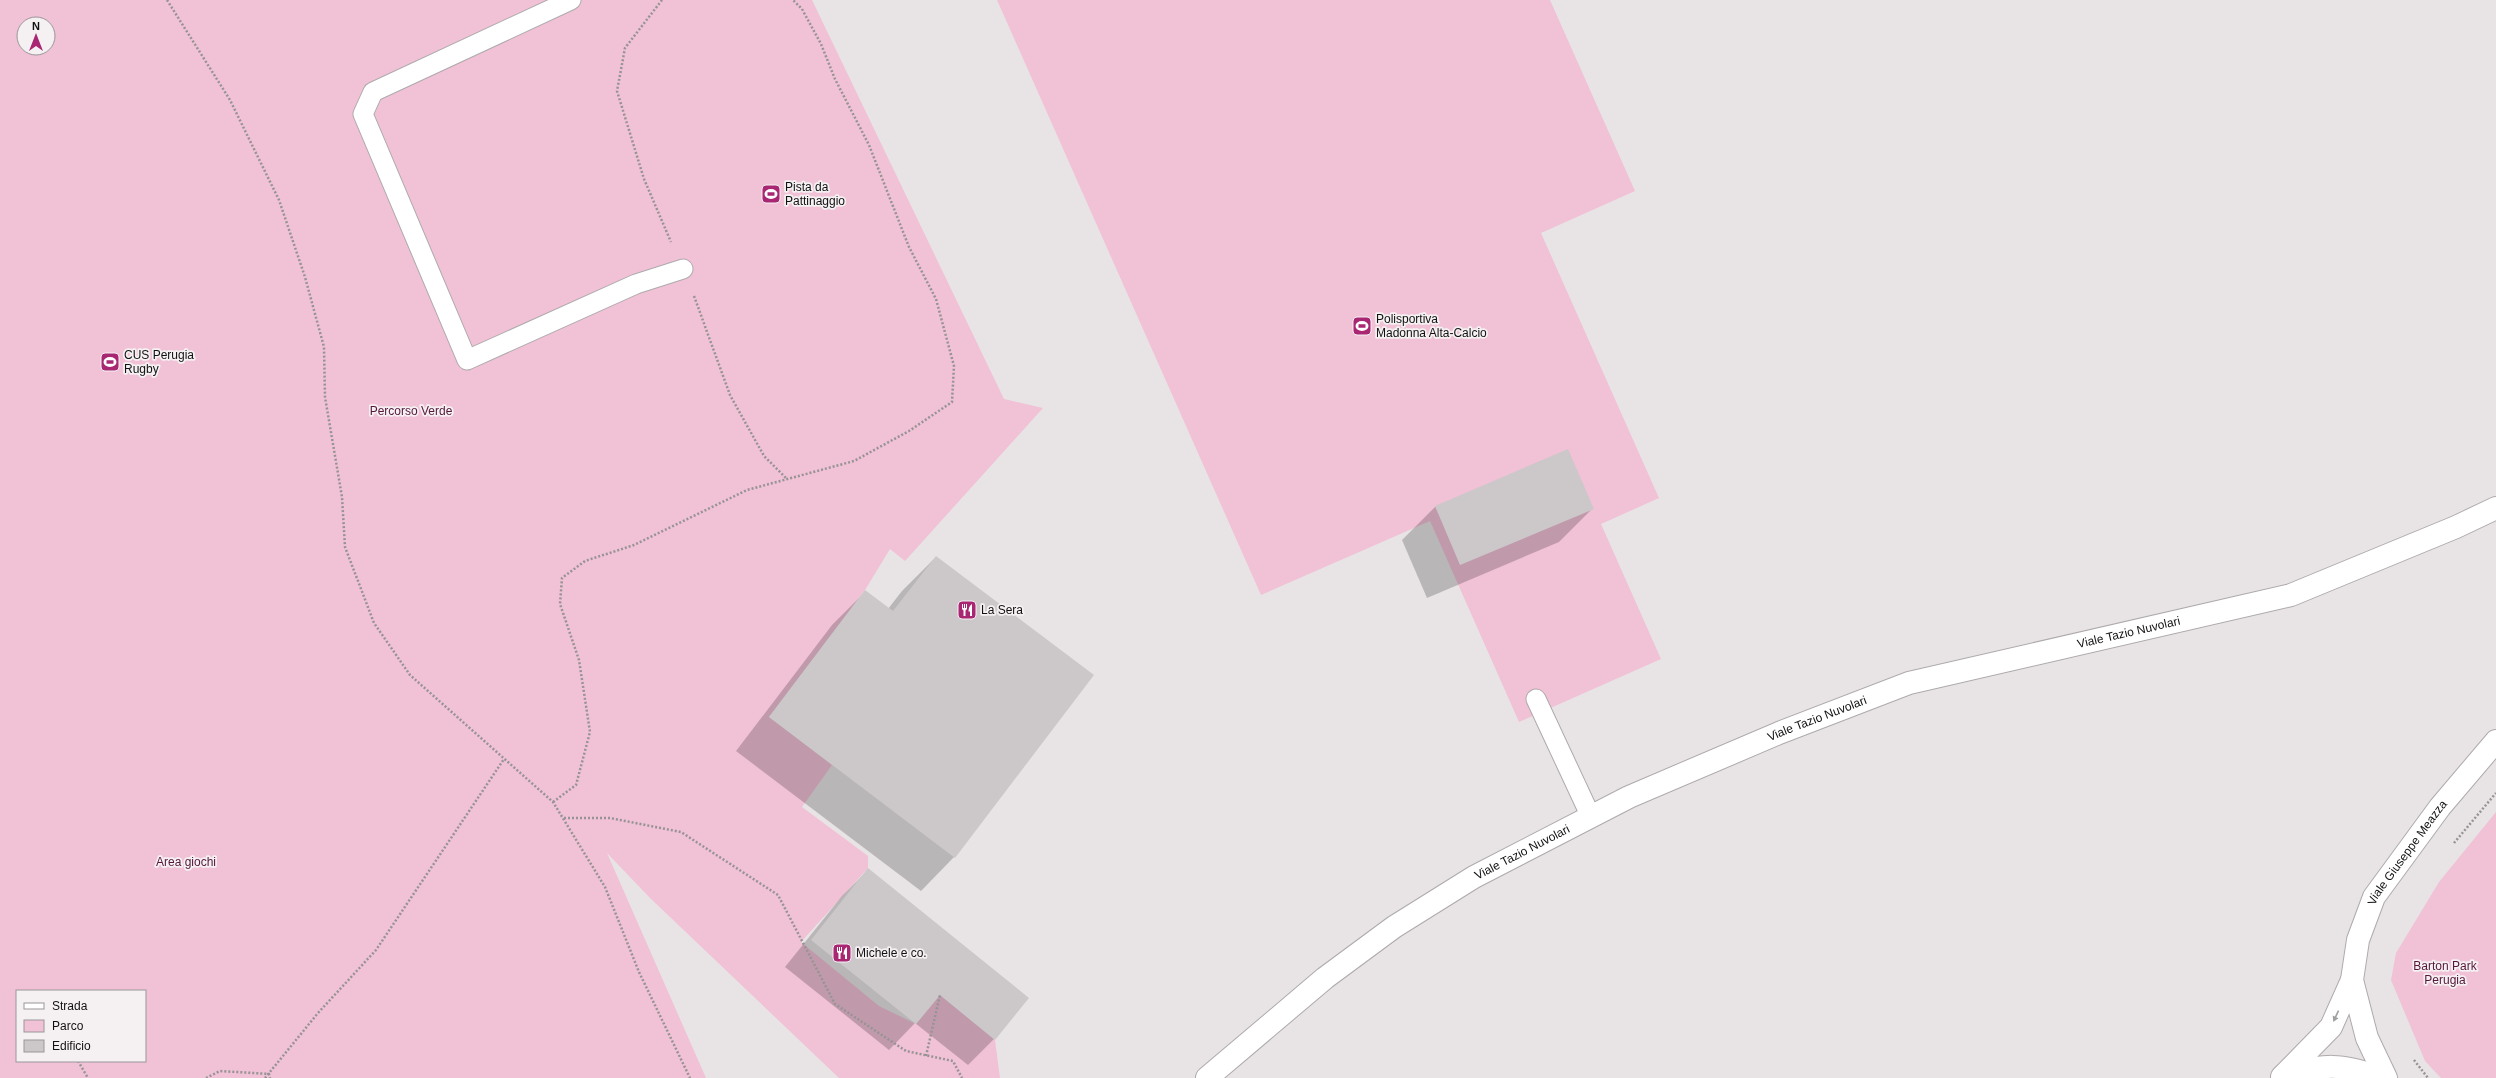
<svg xmlns="http://www.w3.org/2000/svg" width="2496" height="1078" font-family="Helvetica,sans-serif">
	<style>
		.green { fill: #f1c1d6; fill-rule: evenodd }
		.shadow { fill: #0003 }
		.building { fill: #ccc8ca }
		.lines { fill: none; stroke-linecap: round; stroke-linejoin: round }
		.service-casing { stroke: #aeaaac; stroke-width: 21 }
		.minor-casing { stroke: #aeaaac; stroke-width: 24 }
		.tertiary-casing { stroke: #aeaaac; stroke-width: 24 }
		.path { stroke: #969394; stroke-width: 2.5; stroke-dasharray: 2 2; stroke-linecap: butt }
		.service { stroke: #fff; stroke-width: 19 }
		.minor { stroke: #fff; stroke-width: 22 }
		.tertiary { stroke: #fff; stroke-width: 22 }
		.oneway { fill: #a0a0a0 }
		.labels { text-anchor: middle; dominant-baseline: central; stroke-width: 3.5; stroke-linejoin: round; paint-order: stroke }
		.poi-label { font-size: 12px; fill: #121111; stroke: #f5f1f3; text-anchor: start }
		.park-label { font-size: 12px; fill: #56173a; stroke: #f5f1f3 }
		.street-label { font-size: 12px; fill: #121111; stroke: #f5f1f3 }
	</style>
	<rect width="100%" height="100%" fill="#e8e4e5"/>
	<g class="green">
		<path d="M0,0h812l192,399 39,9 -138,153 -15,-12 -25,41 -96,127 63,48 -30,42 66,49v12l-67,74 78,64 37,18 24,-29 55,45 5,38h-161l-189,-180 -43,-45 99,225h-706zM24,24h24v24h-24zM17,991h128v70h-128z"/>
		<polygon points="997,0 1550,0 1635,191 1541,233 1659,498 1601,524 1661,659 1519,722 1430,521 1261,595"/>
		<polygon points="2496,812 2496,1078 2441,1078 2425,1061 2391,980 2396,953 2439,882"/>
	</g>
	<g class="shadow">
		<polygon points="1435,507 1592,509 1559,542 1427,598 1402,540"/>
		<polygon points="936,557 954,857 921,891 736,751 832,625 865,592 888,609 902,591"/>
		<polygon points="868,870 994,1039 968,1065 915,1023 889,1050 785,967 842,896"/>
	</g>
	<g class="building">
		<polygon points="1568,449 1594,509 1460,565 1435,506"/>
		<polygon points="936,556 1094,675 955,858 769,717 865,590 893,611"/>
		<polygon points="868,868 1029,998 995,1040 940,995 916,1024 811,940"/>
	</g>
	<g class="lines">
		<defs>
			<g id="service">
				<polyline points="571,0 373,92 363,114 467,360 636,284 683,269"/>
				<polyline points="1536,699 1591,817"/>
			</g>
			<g id="minor">
				<path id="s1" d="M1207,1078l118,-100 69,-51 80,-50 155,-80 150,-64 130,-50 382,-88 165,-68 40,-19"/>
			</g>
			<g id="tertiary">
				<polyline points="2352,980 2367,1038 2386,1078"/>
				<path d="M2283,1076c42,-12 57,-13 99,2"/>
				<path id="s2" d="M2282,1077l49,-50 21,-47 6,-40 16,-43 66,-90 56,-66"/>
			</g>
		</defs>
		<use href="#service" class="service-casing"/>
		<use href="#minor" class="minor-casing"/>
		<use href="#tertiary" class="tertiary-casing"/>
		<g class="path">
			<polyline points="167,0 230,100 279,200 305,277 324,347 325,397 342,497 345,547 374,623 410,675 553,802 605,887 639,972 690,1078"/>
			<polyline points="662,0 625,48 617,91 644,179 671,242"/>
			<polyline points="694,296 730,395 764,456 787,479"/>
			<polyline points="553,802 576,785 590,732 579,660 560,604 562,578 585,561 634,545 747,490 854,461 909,431 952,402 954,366 936,299 909,247 869,145 835,79 821,44 802,9 793,0"/>
			<polyline points="564,818 610,818 681,832 778,895 835,1004 906,1051 953,1061 962,1078"/>
			<polyline points="2454,843 2496,793"/>
			<polyline points="926,1056 940,995"/>
			<polyline points="2414,1060 2428,1078"/>
			<polyline points="78,1061 88,1078"/>
			<polyline points="206,1078 220,1071 269,1074 270,1078"/>
			<polyline points="265,1078 318,1013 376,950 504,759"/>
		</g>
		<use href="#service" class="service"/>
		<use href="#minor" class="minor"/>
		<use href="#tertiary" class="tertiary"/>
	</g>
	<defs><path id="oneway-solid" d="M-6-.8H1V-3.2L6.5 0L1 3.2V.8H-6Z"/></defs>
	<use class="oneway" href="#oneway-solid" transform="translate(2336 1016) rotate(115)"/>
	<defs>
		<symbol id="stadium-square" viewBox="-11 -11 22 22"><rect x="-9" y="-9" width="18" height="18" rx="4" fill="#a92672" stroke="#f5f1f3"/><path d="M0-5a6.5 5 0 1 0 0 10a6.5 5 0 1 0 0-10ZM-3.5-1.8h7v3.6h-7Z" fill="#fff"/></symbol>
		<symbol id="restaurant-square" viewBox="-11 -11 22 22"><rect x="-9" y="-9" width="18" height="18" rx="4" fill="#a92672" stroke="#f5f1f3"/><path d="M-5-6h1v4h1v-4h1v4h1v-4h1v5L-1.5 .5V6h-2V.5L-5-1ZM5-6V6H3V1.5H1.5Q1.5-4 5-6Z" fill="#fff"/></symbol>
	</defs>
	<g fill-rule="evenodd">
		<use href="#stadium-square" x="760" y="183" width="22" height="22"/>
		<use href="#stadium-square" x="1351" y="315" width="22" height="22"/>
		<use href="#stadium-square" x="99" y="351" width="22" height="22"/>
		<use href="#restaurant-square" x="956" y="599" width="22" height="22"/>
		<use href="#restaurant-square" x="831" y="942" width="22" height="22"/>
	</g>
	<g class="labels">
		<g class="poi-label">
			<text x="785" y="187">Pista da<tspan x="785" dy="14">Pattinaggio</tspan></text>
			<text x="1376" y="319">Polisportiva<tspan x="1376" dy="14">Madonna Alta-Calcio</tspan></text>
			<text x="124" y="355">CUS Perugia<tspan x="124" dy="14">Rugby</tspan></text>
			<text x="981" y="610">La Sera</text>
			<text x="856" y="953">Michele e co.</text>
		</g>
		<g class="park-label">
			<text x="411" y="411">Percorso Verde</text>
			<text x="186" y="862">Area giochi</text>
			<text x="2445" y="966">Barton Park<tspan x="2445" dy="14">Perugia</tspan></text>
		</g>
		<g class="street-label">
			<text stroke="none"><textPath href="#s1" startOffset="1037">Viale Tazio Nuvolari</textPath></text>
			<text stroke="none"><textPath href="#s1" startOffset="713">Viale Tazio Nuvolari</textPath></text>
			<text stroke="none"><textPath href="#s1" startOffset="389">Viale Tazio Nuvolari</textPath></text>
			<text stroke="none"><textPath href="#s2" startOffset="263">Viale Giuseppe Meazza</textPath></text>
		</g>
	</g>
	<rect x="16" y="990" width="130" height="72" fill="#f5f1f3" stroke="#9a9799"/>
	<rect x="24" y="1003" width="20" height="6" fill="#ffffff" stroke="#9a9799"/>
	<text x="52" y="1010" font-size="12" fill="#121111">Strada</text>
	<rect x="24" y="1020" width="20" height="12" fill="#f1c1d6" stroke="#9a9799"/>
	<text x="52" y="1030" font-size="12" fill="#121111">Parco</text>
	<rect x="24" y="1040" width="20" height="12" fill="#ccc8ca" stroke="#9a9799"/>
	<text x="52" y="1050" font-size="12" fill="#121111">Edificio</text>
	<g transform="translate(36 36)"><circle r="19" fill="#f5f1f3" stroke="#9a9799"/>
	<path d="M0-3L7 15L0 10L-7 15Z" fill="#a92672"/>
	<text y="-6" font-size="11" font-weight="bold" text-anchor="middle" fill="#121111">N</text>
	</g>
</svg>
